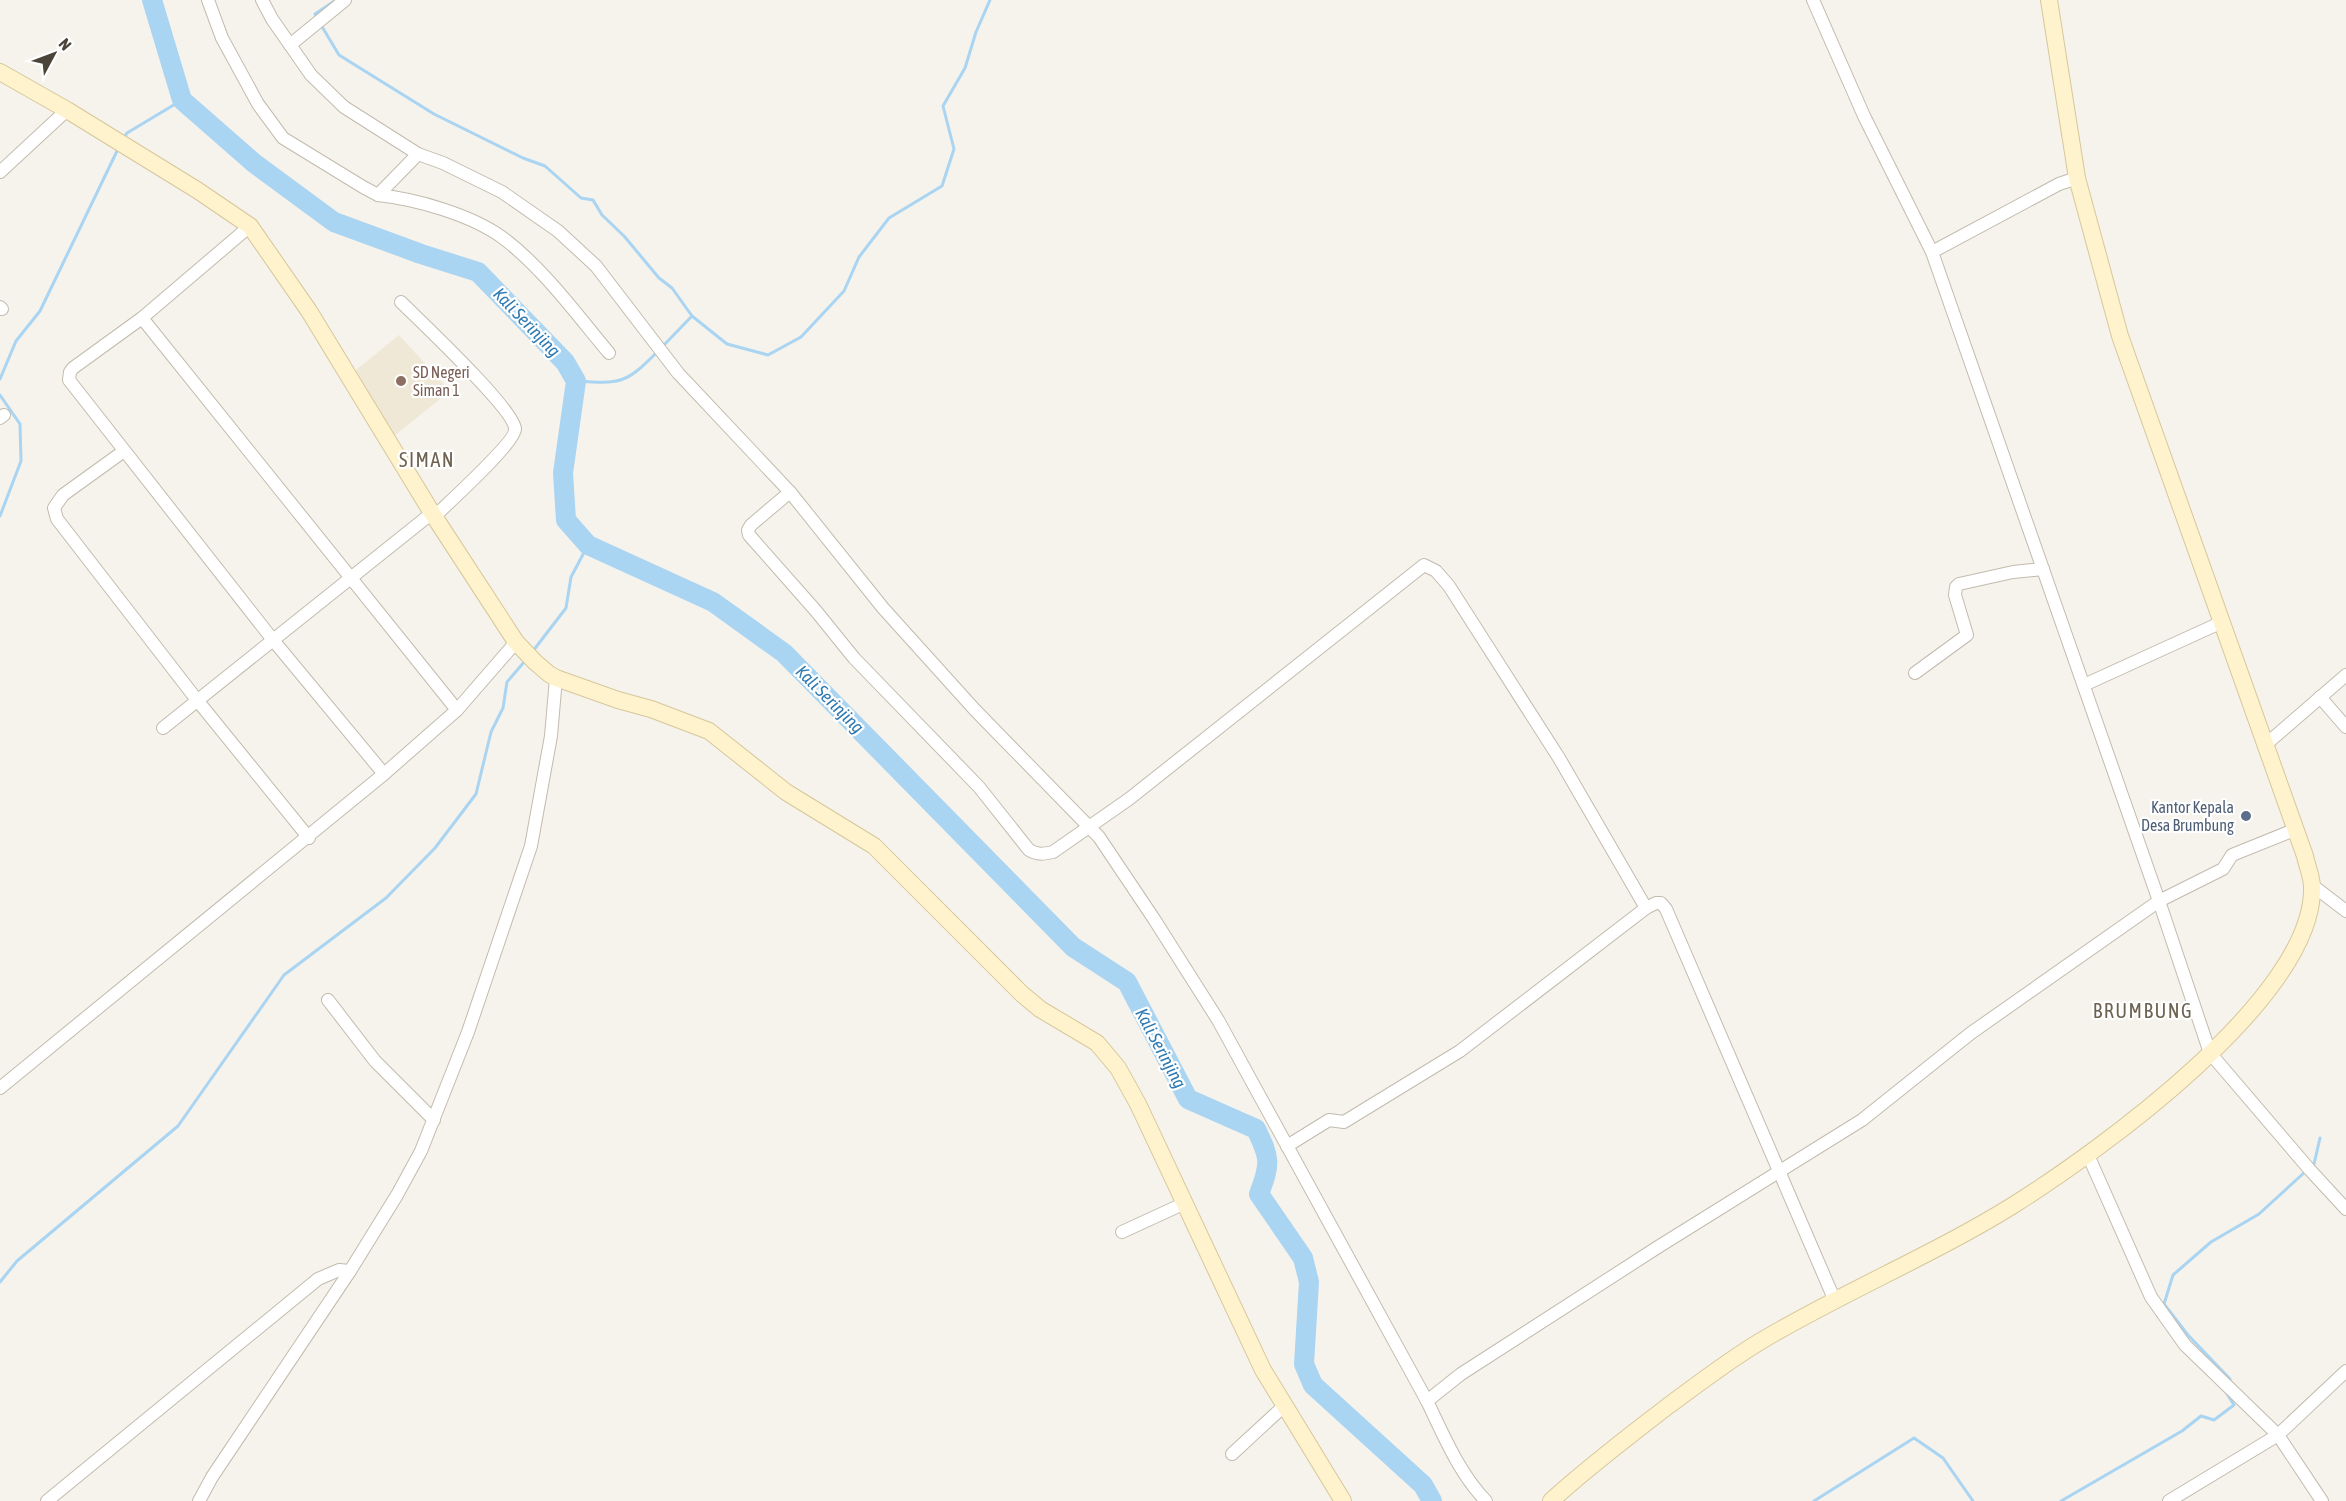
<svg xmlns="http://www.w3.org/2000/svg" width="2346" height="1501" font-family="'Asap Condensed',sans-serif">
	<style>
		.education { fill: #efe8d6 }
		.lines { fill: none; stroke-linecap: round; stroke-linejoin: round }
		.stream { stroke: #a9d4f2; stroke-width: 3 }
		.river { stroke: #a9d4f2; stroke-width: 20 }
		.street-casing { stroke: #c2bbae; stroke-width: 14 }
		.secondary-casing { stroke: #d6c79b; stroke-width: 18 }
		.street { stroke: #fff; stroke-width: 12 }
		.secondary { stroke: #fff3cd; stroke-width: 16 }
		.education-dot { fill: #8d6e63; stroke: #fff; stroke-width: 2 }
		.service-dot { fill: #5c6f8a; stroke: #fff; stroke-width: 2 }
		.labels { text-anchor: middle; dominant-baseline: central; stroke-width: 4.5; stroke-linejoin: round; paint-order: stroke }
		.education-label { font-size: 16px; fill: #785e54; stroke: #fff; text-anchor: start }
		.service-label { font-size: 16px; fill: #4e5e75; stroke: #fff; text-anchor: end }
		.water-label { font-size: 18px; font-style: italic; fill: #2e7ab2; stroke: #fff }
		.quarter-label { font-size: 20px; letter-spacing: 1.5px; fill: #6e6250; stroke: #fff }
	</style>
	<rect width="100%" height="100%" fill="#f6f3ec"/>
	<polygon class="education" points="399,335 450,391 394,436 356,370"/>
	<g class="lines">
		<g class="stream">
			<polyline points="317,19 315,14 336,0"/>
			<polyline points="321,25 339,55 434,114 523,158 545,166 581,198 593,200 602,215 624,236 659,278 672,288 692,316"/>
			<polyline points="124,138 127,133 182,100"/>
			<polyline points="663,346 692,316 727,344 768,355 801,337 844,291 859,257 889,218 942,186 954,149 943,106 965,68 976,32 990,0"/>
			<polyline points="0,379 16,341 40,311 118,149"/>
			<path d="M576,381c45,3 50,3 82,-30"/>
			<polyline points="0,395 20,424 21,461 0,516"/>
			<polyline points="533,651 566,608 571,577 588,545"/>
			<polyline points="2311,1167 2314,1164 2320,1138"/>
			<polyline points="0,1282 17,1261 178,1126 284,975 386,898 435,848 476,794 491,732 503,708 507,682 525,661"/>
			<polyline points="2229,1381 2230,1379 2188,1335 2164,1304 2173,1275 2211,1242 2259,1214 2306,1171"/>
			<polyline points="1814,1501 1914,1438 1943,1458 1973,1501"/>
			<polyline points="2061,1501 2182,1431 2201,1416 2214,1420 2234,1405 2224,1389"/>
		</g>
		<path class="river" d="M152,0l30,100 72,63 80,59 87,32 57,18 87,90 11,19 -13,92 3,47 22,25 125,57 71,51 289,294 54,35 61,117 68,30c14,29 15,34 3,65l44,64 6,24 -5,82 9,21 110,100 9,16"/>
		<defs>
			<g id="street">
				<polyline points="208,0 222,38 258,104 283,138 363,187 378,195 418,154"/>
				<path d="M262,0l10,19 39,56 33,32 74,47 25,9 59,29 56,39 38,35 82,107 112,119 93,116 92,102 124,127 55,82 64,101 209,381c17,35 32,72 59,100"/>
				<polyline points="1813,0 1864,116 1932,252 2159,901 2210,1053 2310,1170 2346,1209"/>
				<polyline points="290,45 345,0"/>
				<polyline points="0,172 67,110"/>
				<path d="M378,195c38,4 94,20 125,43 40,30 74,77 106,115"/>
				<polyline points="250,226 142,318 73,368 70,372 69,380 273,640 384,774"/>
				<polyline points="1932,252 2059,184 2077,178"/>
				<path d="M401,302c18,18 114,108 114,127 1,13 -69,76 -81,88"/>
				<polyline points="0,307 2,309"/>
				<polyline points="142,318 457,710"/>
				<polyline points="0,418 4,415"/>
				<polyline points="124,451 63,495 54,508 57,519 197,700 309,838"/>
				<path d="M790,492l-39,33 -3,5 1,5 67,76 38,47 125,129 50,63c9,5 14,4 24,2l76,-53 295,-234 12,6 13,15 110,172 87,150"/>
				<polyline points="1915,673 1967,635 1955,595 1956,587 1959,584 2013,572 2043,569"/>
				<polyline points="2084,685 2220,623"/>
				<polyline points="2320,697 2346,727"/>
				<polyline points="163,728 432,513"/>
				<polyline points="2264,746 2346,675"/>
				<polyline points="2312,885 2346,911"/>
				<polyline points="328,1000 375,1061 434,1120"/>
				<polyline points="0,1088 384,774 457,710 516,642"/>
				<polyline points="1287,1146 1329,1120 1344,1122 1460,1051 1646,908 1656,903 1661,903 1666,909 1835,1301"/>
				<polyline points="2088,1155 2151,1297 2185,1345 2278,1435 2322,1501"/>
				<polyline points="1122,1232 1185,1203"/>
				<polyline points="1427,1401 1461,1374 1658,1247 1862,1120 1971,1033 2159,901 2223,869 2232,855 2294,830"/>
				<polyline points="1232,1454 1284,1406"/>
				<polyline points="47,1501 318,1279 339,1270 350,1271"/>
				<polyline points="199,1501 212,1477 350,1271 397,1195 421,1151 468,1032 531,846 551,736 556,678"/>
				<polyline points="2169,1501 2278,1435 2346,1371"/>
			</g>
			<g id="secondary">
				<polyline points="0,72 67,110 197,190 250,226 309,311 432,513 516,642 535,662 549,674 556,678 618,700 651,709 709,731 786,792 874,846 1022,994 1040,1009 1097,1043 1118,1068 1138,1104 1263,1370 1343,1501"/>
				<path d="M1551,1501c37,-34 77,-64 117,-95 30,-22 61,-46 93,-65 82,-49 170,-85 251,-135 86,-54 303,-209 300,-319 0,-10 -5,-21 -7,-31l-185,-520 -43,-158 -28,-178"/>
			</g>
		</defs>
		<use href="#street" class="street-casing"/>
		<use href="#secondary" class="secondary-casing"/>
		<use href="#street" class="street"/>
		<use href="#secondary" class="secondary"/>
	</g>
	<circle class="education-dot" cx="401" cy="381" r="6"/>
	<circle class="service-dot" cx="2246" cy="816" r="6"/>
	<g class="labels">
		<g class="education-label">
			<text x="413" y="372">SD Negeri<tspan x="413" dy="18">Siman 1</tspan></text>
		</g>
		<g class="service-label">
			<text x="2234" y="807">Kantor Kepala<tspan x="2234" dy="18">Desa Brumbung</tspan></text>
		</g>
		<g class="water-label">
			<text transform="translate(527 322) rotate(46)">Kali Serinjing</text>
			<text transform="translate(830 699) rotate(45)">Kali Serinjing</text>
			<text transform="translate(1161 1048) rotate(62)">Kali Serinjing</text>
		</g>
		<g class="quarter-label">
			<text x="427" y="459">SIMAN</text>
			<text x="2143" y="1010">BRUMBUNG</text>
		</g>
	</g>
	<g transform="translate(54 54) rotate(49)" stroke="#ffffff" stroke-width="4.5" paint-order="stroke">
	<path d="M0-4.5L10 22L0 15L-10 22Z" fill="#4b4439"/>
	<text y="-9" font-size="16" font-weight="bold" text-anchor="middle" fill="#4b4439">N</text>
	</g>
</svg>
